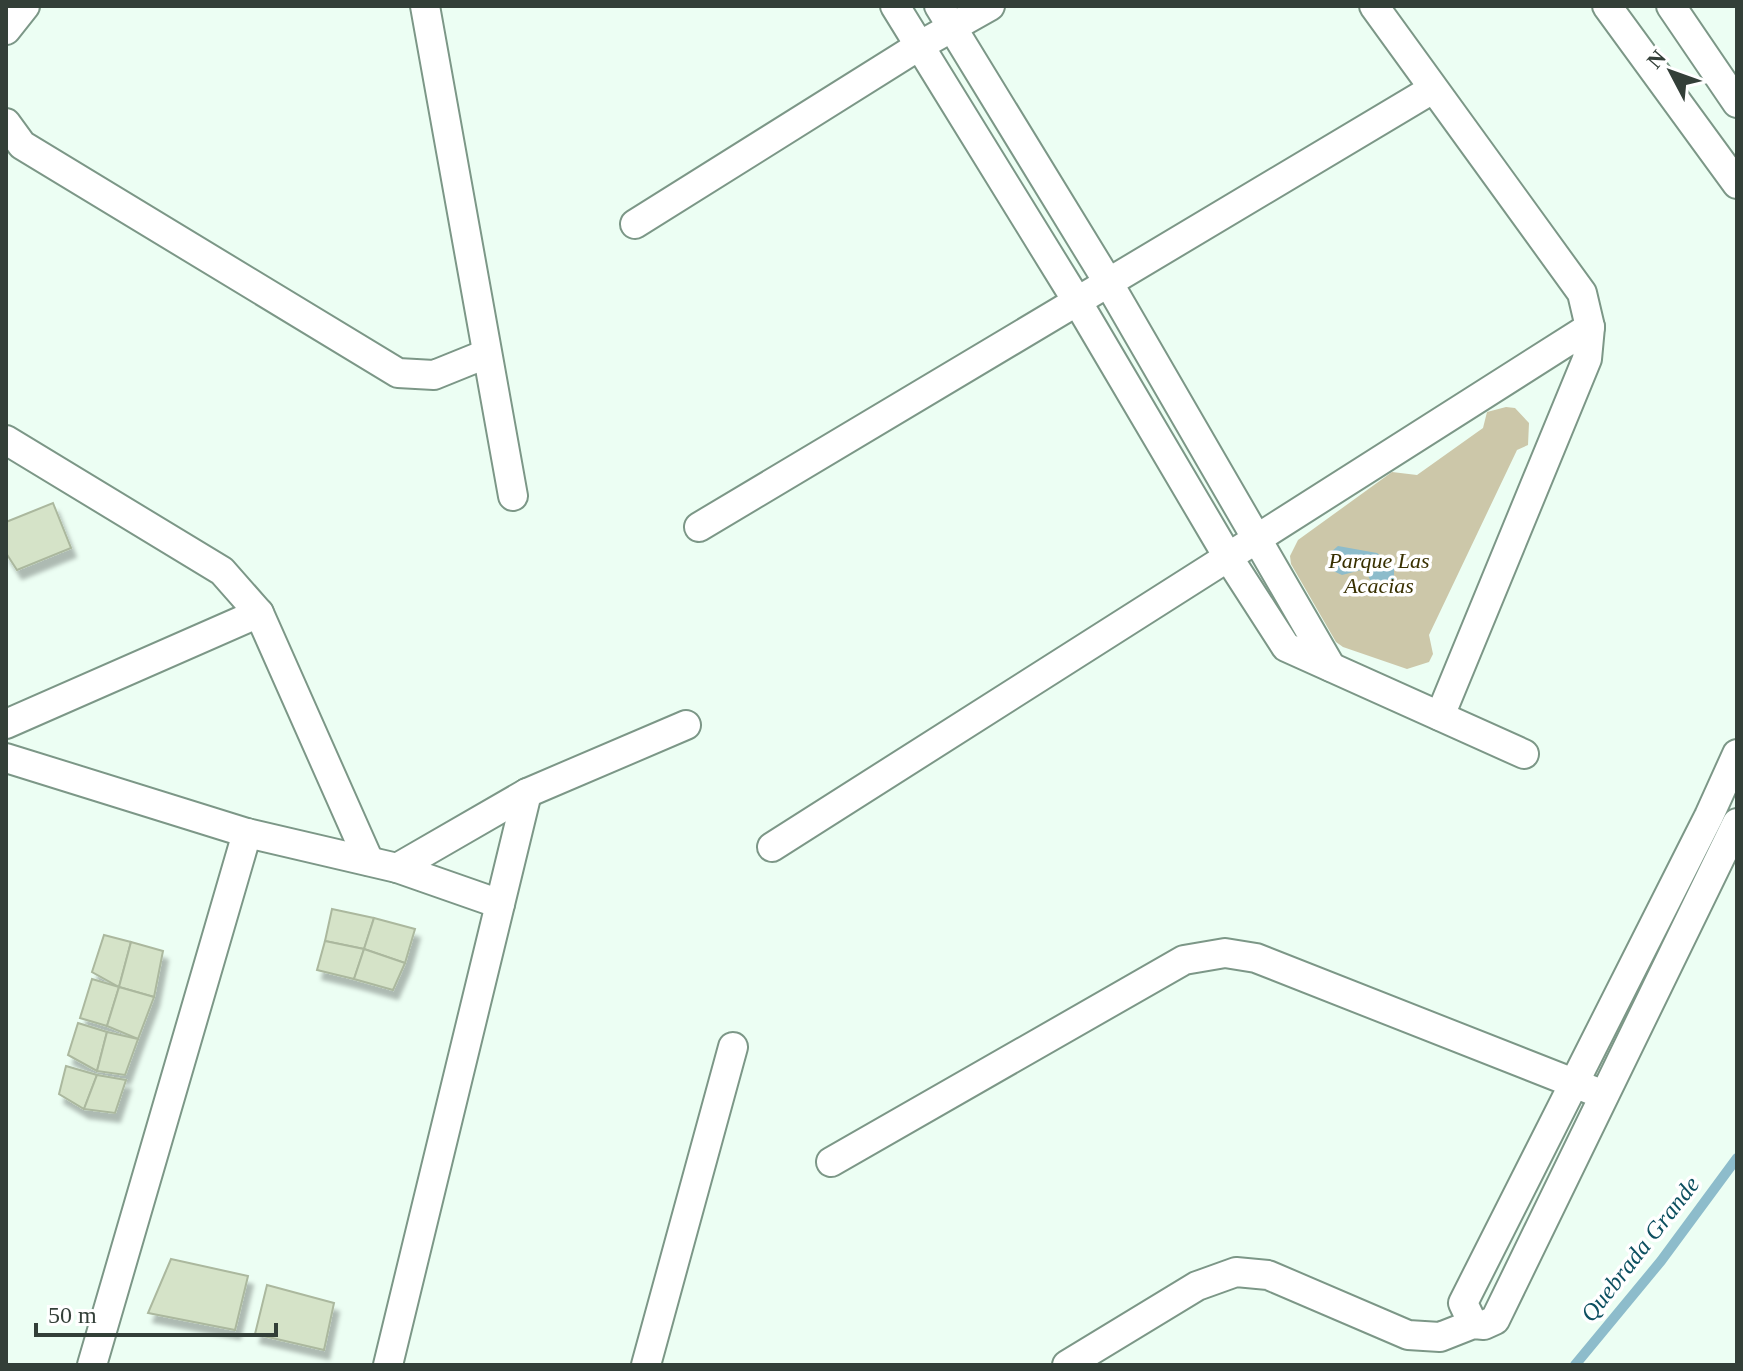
<svg xmlns="http://www.w3.org/2000/svg" width="1743" height="1371" font-family="Georgia,serif">
	<style>
		.green { fill: #ccc7a9 }
		.water { fill: #8dbccb }
		.lines { fill: none; stroke-linecap: round; stroke-linejoin: round }
		.stream { stroke: #8dbccb; stroke-width: 10 }
		.building { fill: #d5e3c8; stroke: #abb89e; stroke-width: 2; filter: url(#shadow) }
		.street-casing { stroke: #7c9787; stroke-width: 32 }
		.street { stroke: #fff; stroke-width: 28 }
		.labels { text-anchor: middle; dominant-baseline: central; stroke-width: 7; stroke-linejoin: round; paint-order: stroke }
		.park-label { font-size: 22px; font-style: italic; fill: #383000; stroke: #fff }
		.water-label { font-size: 24px; font-style: italic; fill: #0d5060; stroke: #fff }
	</style>
	<defs>
		<filter id="shadow"><feDropShadow dx="5" dy="9" stdDeviation="2" flood-color="#0004"/></filter>
	</defs>
	<rect width="100%" height="100%" fill="#ecfef3"/>
	<polygon class="green" points="1506,407 1515,408 1529,423 1528,445 1517,450 1429,635 1433,654 1429,662 1407,669 1343,647 1336,642 1291,564 1290,556 1298,540 1392,472 1417,475 1483,428 1487,412"/>
	<polygon class="water" points="1338,546 1377,553 1394,566 1394,582 1383,595 1377,595 1365,569 1342,575 1331,570 1331,552"/>
	<g class="lines">
		<polyline class="stream" points="1575,1365 1661,1261 1737,1158"/>
	</g>
	<g class="building">
		<polygon points="53,503 71,548 17,570 6,553 6,522"/>
		<polygon points="332,909 374,918 364,949 325,941"/>
		<polygon points="374,918 415,929 405,963 364,949"/>
		<polygon points="104,935 131,942 119,987 92,972"/>
		<polygon points="325,941 364,949 354,979 317,970"/>
		<polygon points="131,942 163,951 154,997 119,987"/>
		<polygon points="364,949 405,963 393,990 354,979"/>
		<polygon points="92,979 119,987 107,1026 80,1018"/>
		<polygon points="119,987 154,997 138,1039 107,1026"/>
		<polygon points="78,1023 107,1032 97,1071 68,1055"/>
		<polygon points="107,1032 138,1039 125,1075 97,1071"/>
		<polygon points="66,1066 97,1075 84,1109 59,1094"/>
		<polygon points="97,1075 126,1080 115,1113 84,1109"/>
		<polygon points="171,1259 248,1276 235,1330 148,1313"/>
		<polygon points="267,1285 334,1303 324,1350 255,1334"/>
	</g>
	<g class="lines">
		<defs>
			<g id="street">
				<polyline points="425,6 513,496"/>
				<polyline points="895,6 1077,301 1228,557 1286,647 1524,754"/>
				<polyline points="939,6 1108,282 1331,667"/>
				<polyline points="1374,6 1582,293 1590,327 1587,359 1440,716"/>
				<polyline points="1607,6 1737,184"/>
				<polyline points="1671,6 1737,103"/>
				<polyline points="6,30 25,6"/>
				<polyline points="6,123 22,145 398,373 434,375 486,354"/>
				<polyline points="635,224 919,46 990,6"/>
				<polyline points="6,440 222,571 259,613 369,861"/>
				<polyline points="699,527 1431,90"/>
				<polyline points="6,724 259,613"/>
				<polyline points="6,758 247,833 397,868 500,904"/>
				<polyline points="772,847 1590,327"/>
				<polyline points="397,868 527,793 686,725"/>
				<polyline points="831,1162 1184,960 1225,953 1256,958 1604,1095"/>
				<polyline points="1473,1324 1463,1303 1709,816 1737,754"/>
				<polyline points="92,1365 247,833"/>
				<polyline points="388,1365 527,793"/>
				<polyline points="646,1365 733,1047"/>
				<polyline points="1067,1365 1197,1286 1236,1272 1268,1275 1408,1335 1440,1337 1473,1324 1484,1325 1495,1320 1737,823"/>
			</g>
		</defs>
		<use href="#street" class="street-casing"/>
		<use href="#street" class="street"/>
	</g>
	<g class="labels">
		<g class="park-label">
			<text x="1379" y="560">Parque Las<tspan x="1379" dy="25">Acacias</tspan></text>
		</g>
		<g class="water-label">
			<text transform="translate(1640 1249) rotate(-52)">Quebrada Grande</text>
		</g>
	</g>
	<rect width="1743" height="1371" fill="none" stroke="#333f38" stroke-width="16"/>
	<g transform="translate(1671 72) rotate(311)" stroke="#ffffff" stroke-width="6" paint-order="stroke">
	<path d="M0-6L14 30L0 20L-14 30Z" fill="#333f38"/>
	<text y="-12" font-size="22" font-weight="bold" text-anchor="middle" fill="#333f38">N</text>
	</g>
	<path d="M36 1323v12h240v-12" fill="none" stroke="#333f38" stroke-width="4"/>
	<text x="48" y="1323" font-size="24" fill="#333f38" stroke="#ffffff" stroke-width="6" paint-order="stroke">50 m</text>
</svg>
